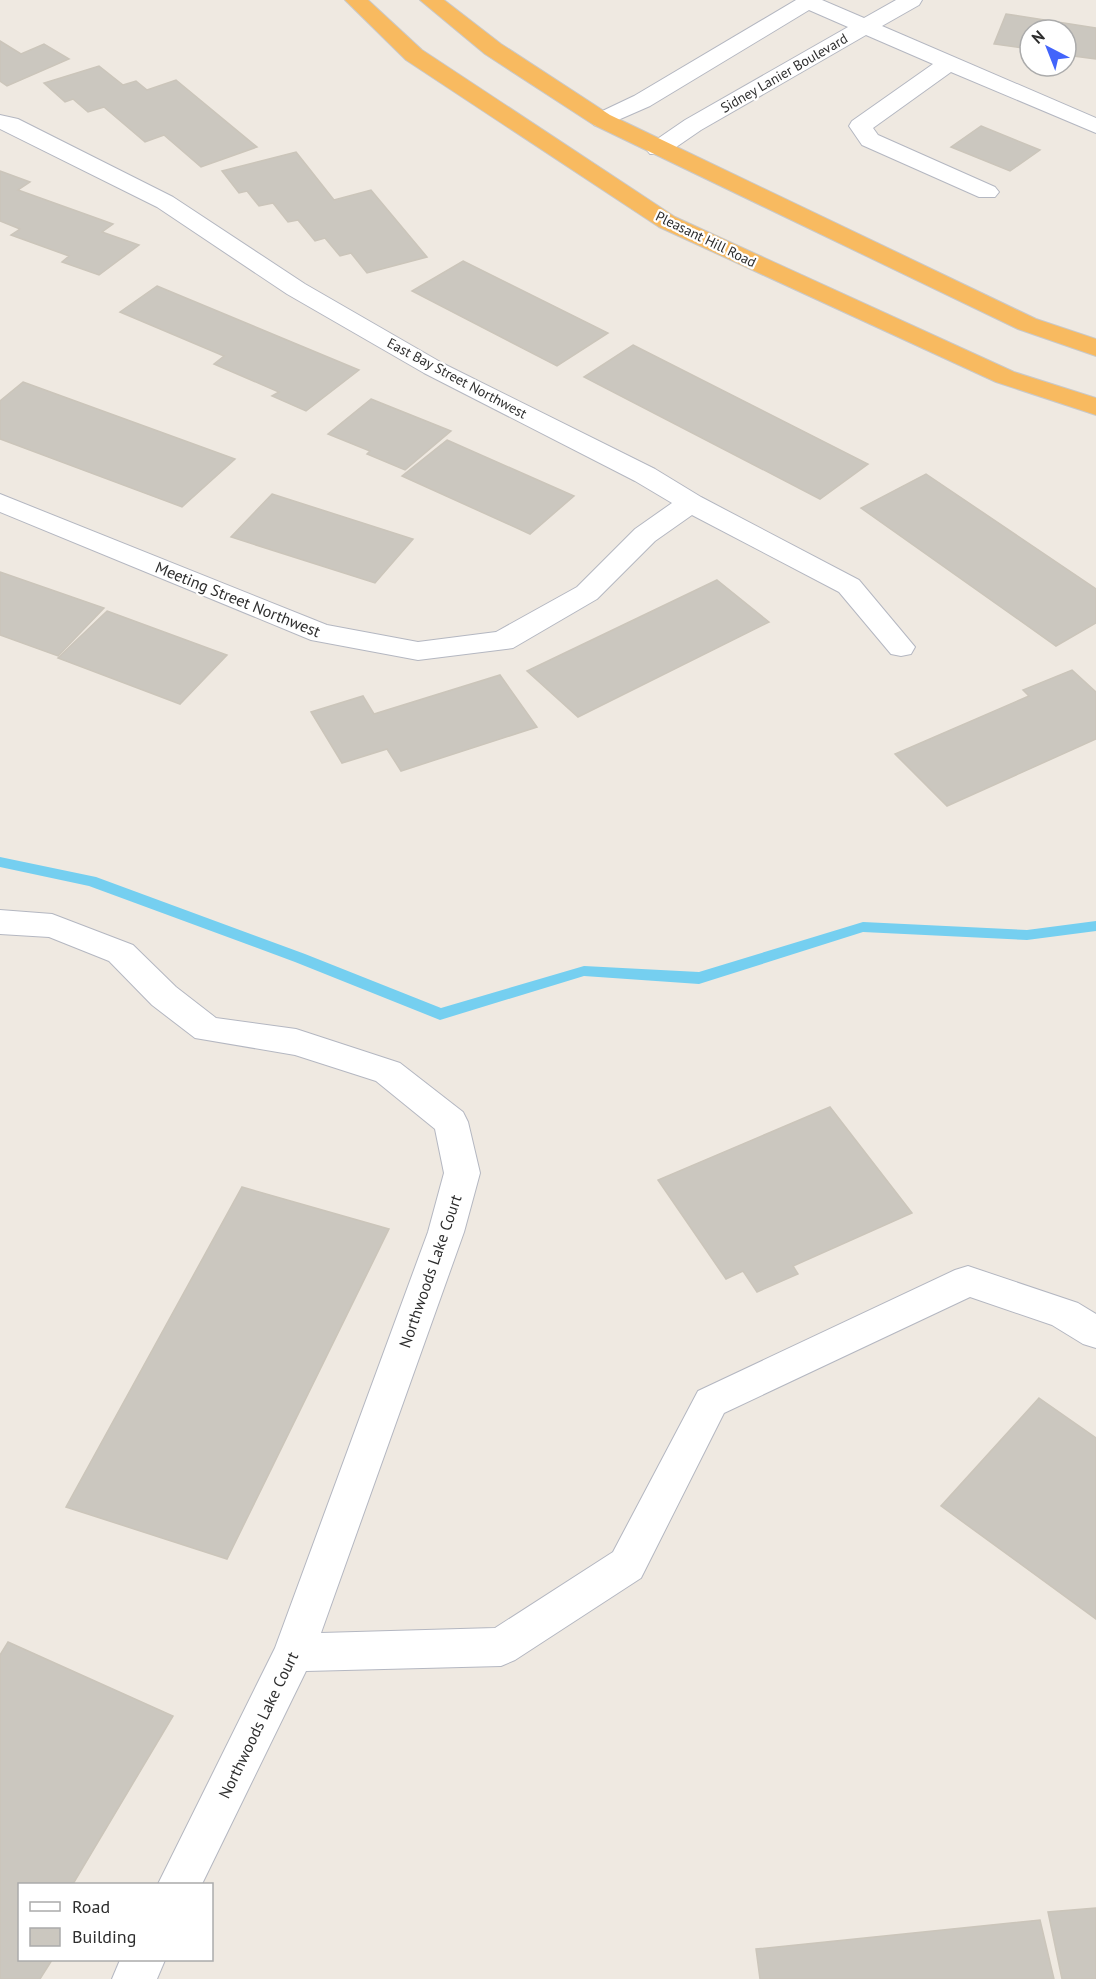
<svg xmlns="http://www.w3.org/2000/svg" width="1096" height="1979" font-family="'PT Sans',sans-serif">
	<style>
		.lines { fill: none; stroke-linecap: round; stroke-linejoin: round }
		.stream { fill: #75cff0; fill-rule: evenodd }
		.building { fill: #cbc7bf; stroke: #cbc5ba; stroke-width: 1.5 }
		.minor-casing { stroke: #b4b7c1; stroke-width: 2 }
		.trunk-casing { stroke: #c9c9c9; stroke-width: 2 }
		.minor { fill: #fff; fill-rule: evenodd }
		.trunk { fill: #f8ba60; fill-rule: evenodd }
		.labels { text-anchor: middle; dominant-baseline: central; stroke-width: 4.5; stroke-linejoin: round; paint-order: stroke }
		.far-street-label { font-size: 14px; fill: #2e2e2e; stroke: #fff }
		.street-label { font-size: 16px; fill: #2e2e2e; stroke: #fff }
	</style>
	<rect width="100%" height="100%" fill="#efe9e1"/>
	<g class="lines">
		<polygon class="stream" points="0,857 96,877 305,954 441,1008 584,966 699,972 863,922 1027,930 1096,921 1096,931 1027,940 863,932 699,984 584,976 440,1020 295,962 89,886 0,867"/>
	</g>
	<g class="building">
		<polygon points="1006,14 1096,28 1096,59 1066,55 1066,30 1030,30 1030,49 994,44"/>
		<polygon points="0,41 21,54 44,44 69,59 7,86 0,81"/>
		<polygon points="99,66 123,85 136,81 147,90 176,80 257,147 201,167 164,135 145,142 104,107 88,112 73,99 65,102 44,83"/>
		<polygon points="981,126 1040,150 1010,171 951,147"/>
		<polygon points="296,152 334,200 371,190 427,257 367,273 351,253 340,256 325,238 315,241 298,220 288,222 273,203 259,206 247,191 239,193 222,171"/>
		<polygon points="0,171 30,182 18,190 113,224 102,232 139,245 99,275 62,262 69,256 11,235 20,229 0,221"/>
		<polygon points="463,261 608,333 557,366 412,291"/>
		<polygon points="157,286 359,370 306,411 272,396 279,392 214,364 224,356 120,312"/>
		<polygon points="633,345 868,464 820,499 584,377"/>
		<polygon points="23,382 235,459 182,507 0,439 0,401"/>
		<polygon points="371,399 451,431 405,470 367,454 370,451 328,434"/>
		<polygon points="447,440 574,496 530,534 402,476"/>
		<polygon points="926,474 1096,589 1096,623 1056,646 861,508"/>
		<polygon points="272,494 413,539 375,583 231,537"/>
		<polygon points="0,572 104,608 58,656 0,635"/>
		<polygon points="717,580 769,622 578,717 527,671"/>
		<polygon points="107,611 227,655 180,704 58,658"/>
		<polygon points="1072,670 1096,692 1096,739 947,806 895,754 1029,696 1023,690"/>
		<polygon points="500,675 537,727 401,771 387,749 342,763 311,712 363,696 374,714"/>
		<polygon points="830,1107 912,1213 793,1266 798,1274 757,1292 743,1271 726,1279 658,1180"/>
		<polygon points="242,1187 389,1229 227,1559 66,1507"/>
		<polygon points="1039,1398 1096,1438 1096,1619 941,1506"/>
		<polygon points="8,1642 173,1716 73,1884 20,1884 20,1960 52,1960 40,1979 0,1979 0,1655"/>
		<polygon points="1096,1908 1096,1979 1062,1979 1048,1912"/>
		<polygon points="1040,1920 1054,1979 760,1979 756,1949"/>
	</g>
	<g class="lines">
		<defs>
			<g id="minor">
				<polygon points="796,0 822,0 864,18 896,0 922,0 919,5 882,26 1096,118 1096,133 951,72 873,128 878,135 995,187 999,192 995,197 979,197 862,145 849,126 852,121 933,64 866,35 701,130 666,154 650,154 646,149 650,144 685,120 848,27 809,10 650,106 602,127 594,125 591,120 594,115 634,96"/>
				<polygon points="0,115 18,119 173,197 305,284 442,363 655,469 701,497 859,580 915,647 911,654 901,656 891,654 839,592 692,515 655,541 597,599 513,648 418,660 311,640 0,512 0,494 327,625 418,642 496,632 577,587 635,529 672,503 635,481 424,373 287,294 157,207 0,129"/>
				<polygon points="0,910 52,914 133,945 176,987 216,1018 296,1029 400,1063 463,1112 468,1122 480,1173 464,1232 321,1633 495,1628 613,1552 698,1391 955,1270 968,1266 1078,1303 1096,1314 1096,1348 1083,1344 1052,1325 970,1297 724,1413 641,1578 515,1660 501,1666 306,1671 202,1884 158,1884 275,1648 428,1232 444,1173 435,1129 376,1081 295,1055 195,1038 152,1005 109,961 49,937 0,934"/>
				<polygon points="120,1960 165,1960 157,1979 112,1979"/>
			</g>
			<g id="trunk">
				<polygon points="345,0 368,0 422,50 675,217 1014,372 1096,398 1096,415 996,382 659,227 406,60"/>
				<polygon points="420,0 444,0 501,44 610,115 1036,319 1096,339 1096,356 1018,329 594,125 485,54"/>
			</g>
		</defs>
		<use href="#minor" class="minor-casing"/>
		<use href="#trunk" class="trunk-casing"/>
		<use href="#minor" class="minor"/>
		<use href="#trunk" class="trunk"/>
	</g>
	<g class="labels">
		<g class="far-street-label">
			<text transform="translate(784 73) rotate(-30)">Sidney Lanier Boulevard</text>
			<text transform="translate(706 239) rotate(26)">Pleasant Hill Road</text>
			<text transform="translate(457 378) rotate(28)">East Bay Street Northwest</text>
		</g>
		<g class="street-label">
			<text transform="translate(238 599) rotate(22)">Meeting Street Northwest</text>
			<text transform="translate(430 1271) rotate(-71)">Northwoods Lake Court</text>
			<text transform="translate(258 1725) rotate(-64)">Northwoods Lake Court</text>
		</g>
	</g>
	<rect x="18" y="1883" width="195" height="78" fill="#ffffff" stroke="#ababab" stroke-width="1.5"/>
	<rect x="30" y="1902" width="30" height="9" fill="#ffffff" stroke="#ababab" stroke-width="1.5"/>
	<text x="72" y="1913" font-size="18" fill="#2e2e2e">Road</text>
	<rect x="30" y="1928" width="30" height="18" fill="#cbc7bf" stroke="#ababab" stroke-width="1.5"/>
	<text x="72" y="1943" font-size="18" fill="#2e2e2e">Building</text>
	<g transform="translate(1048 48) rotate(318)"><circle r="28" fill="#ffffff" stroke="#ababab" stroke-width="1.5"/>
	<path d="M0-4.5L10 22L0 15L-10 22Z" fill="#4264fb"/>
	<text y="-9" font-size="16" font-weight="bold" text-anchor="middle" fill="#2e2e2e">N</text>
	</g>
</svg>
